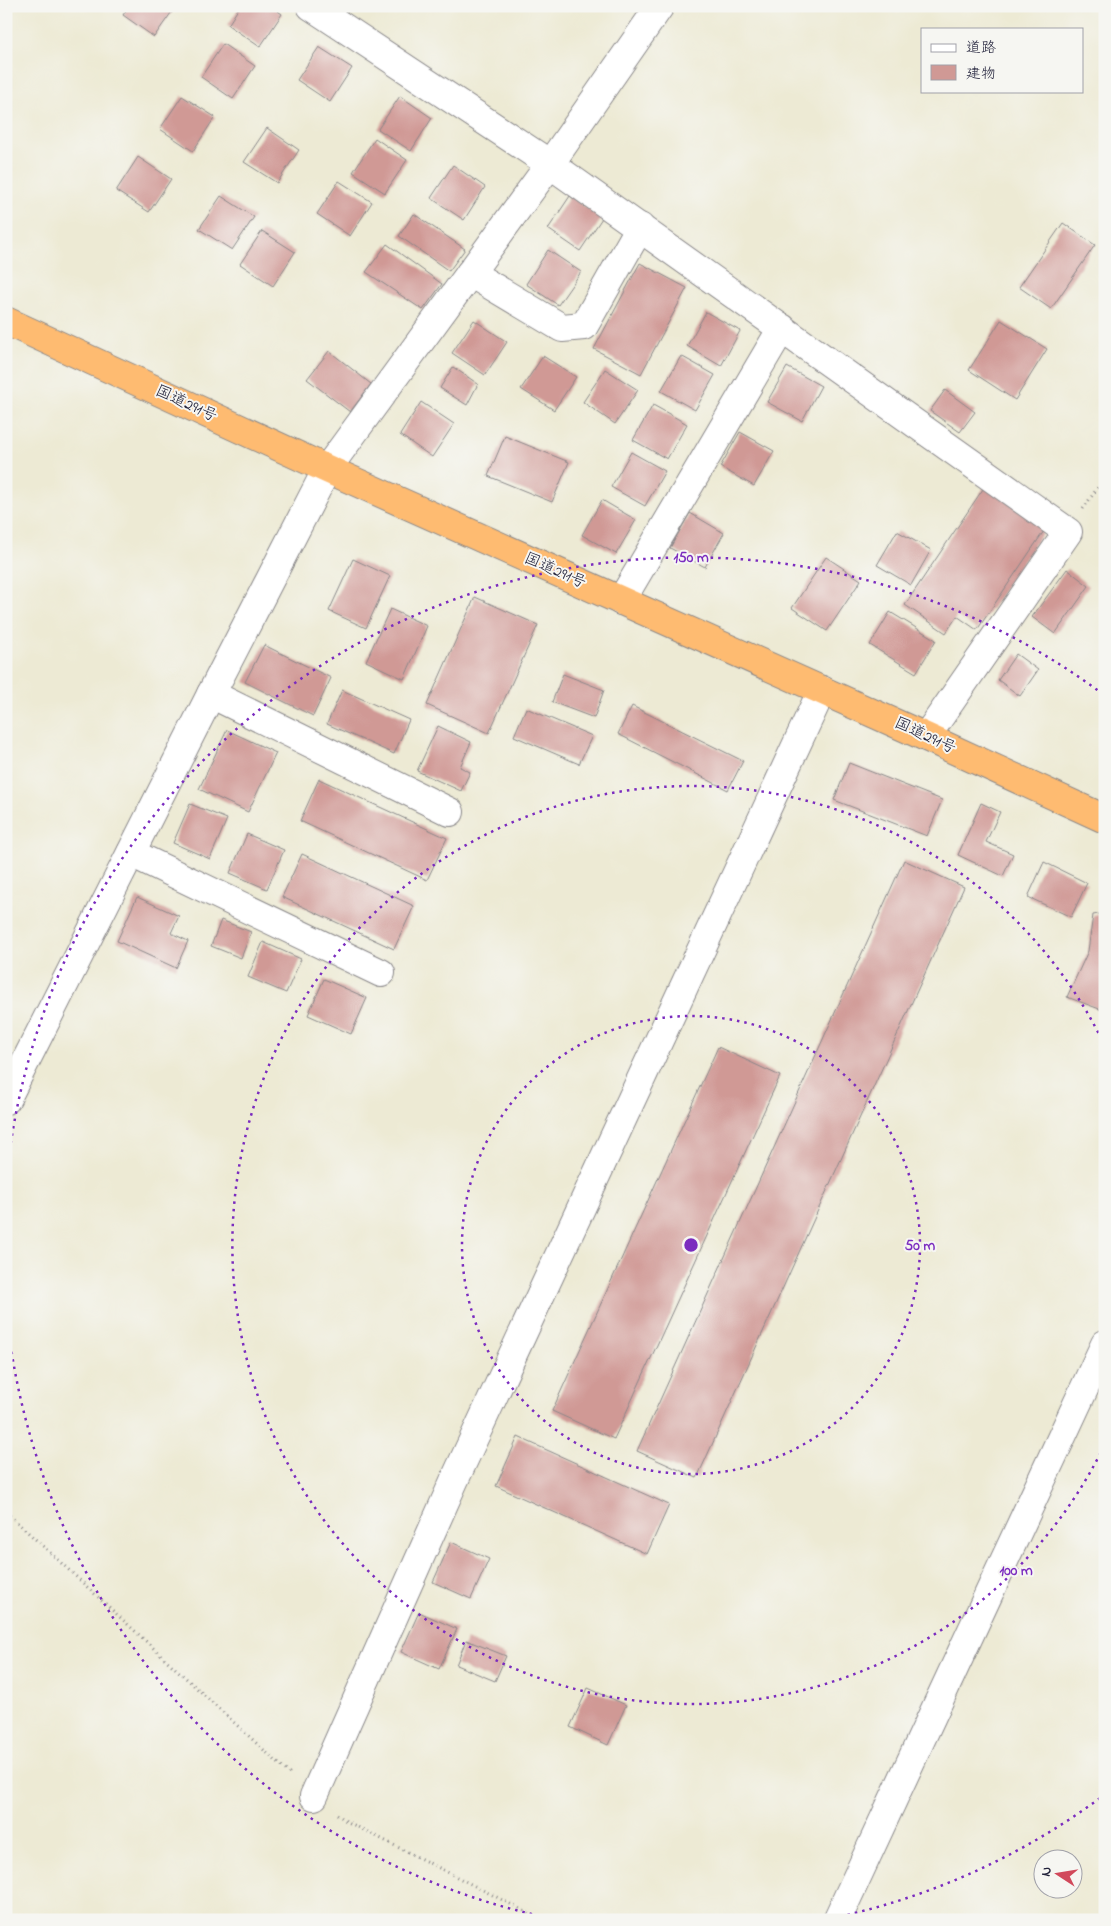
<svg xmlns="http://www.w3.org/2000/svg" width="1111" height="1926" font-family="'Indie Flower','Klee One',sans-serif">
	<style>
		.building { fill: #d09995 }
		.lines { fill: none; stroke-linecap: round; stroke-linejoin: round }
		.minor-casing { stroke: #888688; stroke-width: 30 }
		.highway-casing { stroke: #888688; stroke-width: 30 }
		.path { stroke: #888688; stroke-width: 3; stroke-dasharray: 1 4; stroke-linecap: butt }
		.minor { stroke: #fff; stroke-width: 28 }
		.highway { stroke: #febb71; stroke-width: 28 }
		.ring { fill: none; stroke: #7b2cbf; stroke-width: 2.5; stroke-dasharray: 2.5 5 }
		.labels { text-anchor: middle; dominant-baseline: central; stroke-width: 4; stroke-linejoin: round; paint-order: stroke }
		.street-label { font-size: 16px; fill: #22223b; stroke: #f6f6f2 }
		.centre { fill: #7b2cbf; stroke: #f6f6f2; stroke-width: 2.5 }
		.ring-label { font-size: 15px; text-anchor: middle; font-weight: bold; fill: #7b2cbf; stroke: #f6f6f2; stroke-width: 4; stroke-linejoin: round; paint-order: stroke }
	</style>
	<rect width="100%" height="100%" fill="#f6f6f2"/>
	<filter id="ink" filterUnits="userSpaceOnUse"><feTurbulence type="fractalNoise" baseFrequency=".02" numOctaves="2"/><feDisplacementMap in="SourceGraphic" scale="10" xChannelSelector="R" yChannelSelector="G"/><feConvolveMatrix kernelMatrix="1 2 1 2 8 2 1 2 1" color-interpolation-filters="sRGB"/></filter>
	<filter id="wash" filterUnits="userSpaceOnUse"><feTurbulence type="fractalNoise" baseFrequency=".0096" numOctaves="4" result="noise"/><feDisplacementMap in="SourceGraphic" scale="20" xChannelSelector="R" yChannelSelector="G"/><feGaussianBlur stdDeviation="1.12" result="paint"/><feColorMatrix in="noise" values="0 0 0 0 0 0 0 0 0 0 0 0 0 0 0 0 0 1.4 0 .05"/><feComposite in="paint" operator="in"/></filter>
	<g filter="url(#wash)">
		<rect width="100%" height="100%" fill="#edead4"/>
		<g id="blocks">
			<g class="building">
				<polygon points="129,6 176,6 154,37 123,15"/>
				<polygon points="240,6 271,6 282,14 260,47 228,25"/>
				<polygon points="223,44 255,66 233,99 201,77"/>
				<polygon points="319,47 352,68 330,102 297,80"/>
				<polygon points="182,96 215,117 193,151 160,129"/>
				<polygon points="400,96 432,118 411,151 378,129"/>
				<polygon points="267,128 299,150 277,183 244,162"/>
				<polygon points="375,138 407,160 385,193 353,172"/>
				<polygon points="138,157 171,179 149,212 116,191"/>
				<polygon points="453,165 485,187 464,220 431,198"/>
				<polygon points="339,181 372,202 350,236 317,214"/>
				<polygon points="221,196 254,217 232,250 199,229"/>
				<polygon points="570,196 602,218 580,251 548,229"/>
				<polygon points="414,214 465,249 449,271 399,236"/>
				<polygon points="1063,223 1095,245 1051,309 1019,287"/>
				<polygon points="262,231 295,252 273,286 240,264"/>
				<polygon points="387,244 442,284 423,310 366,272"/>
				<polygon points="548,250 581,272 558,305 526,284"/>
				<polygon points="640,263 687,288 641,374 594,349"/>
				<polygon points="706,312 740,331 721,366 687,346"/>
				<polygon points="474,320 507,342 485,375 452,353"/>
				<polygon points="1001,320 1047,349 1015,400 969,370"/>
				<polygon points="329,351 371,384 350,412 307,379"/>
				<polygon points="543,356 576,377 554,410 521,389"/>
				<polygon points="681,356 715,375 695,410 661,391"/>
				<polygon points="453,367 478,384 467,405 440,388"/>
				<polygon points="787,367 821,386 802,421 767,402"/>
				<polygon points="605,369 638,390 615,424 583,402"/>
				<polygon points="945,390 975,412 960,432 930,411"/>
				<polygon points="421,402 454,424 432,457 400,435"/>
				<polygon points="653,405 687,424 667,459 633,440"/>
				<polygon points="740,432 774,451 754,486 720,467"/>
				<polygon points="505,436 569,462 552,502 488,476"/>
				<polygon points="631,452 665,471 645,506 611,487"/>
				<polygon points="985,486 1046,528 977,630 957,616 946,633 905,605"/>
				<polygon points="602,500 636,520 616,554 582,535"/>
				<polygon points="690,513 724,533 705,567 670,548"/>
				<polygon points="897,531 931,550 911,585 877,565"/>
				<polygon points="826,557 861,580 827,631 792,608"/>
				<polygon points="353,559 390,576 366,628 329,611"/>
				<polygon points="1067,569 1089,586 1055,634 1032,617"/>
				<polygon points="475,597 538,625 489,733 427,705"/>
				<polygon points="390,609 427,626 404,679 366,661"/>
				<polygon points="890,612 936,640 916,673 870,645"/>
				<polygon points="264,645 331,678 313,716 245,682"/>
				<polygon points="1016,654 1038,670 1020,696 998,680"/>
				<polygon points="563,674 604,690 594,718 552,702"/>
				<polygon points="342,690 409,720 394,754 327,724"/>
				<polygon points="632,706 743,761 728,790 618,734"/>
				<polygon points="526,708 592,736 579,764 514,736"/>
				<polygon points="438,726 471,742 460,767 470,772 461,791 417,771"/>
				<polygon points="227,730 276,753 248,812 199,789"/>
				<polygon points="849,763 942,800 927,836 834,800"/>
				<polygon points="319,779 447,838 427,880 300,821"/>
				<polygon points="981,803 1000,812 986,842 1013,854 1003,876 958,855"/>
				<polygon points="190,804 227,819 210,859 173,843"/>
				<polygon points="247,834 284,850 267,889 230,873"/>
				<polygon points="302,854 414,906 394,949 282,897"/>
				<polygon points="904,860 964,887 697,1478 637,1451"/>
				<polygon points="1044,862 1087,883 1071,917 1028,897"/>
				<polygon points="137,897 179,916 171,933 188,941 176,968 117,941"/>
				<polygon points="1105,913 1105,1011 1067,997 1088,951 1093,915"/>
				<polygon points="221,920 251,932 241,958 211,946"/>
				<polygon points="263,942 301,959 286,993 248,977"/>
				<polygon points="324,979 367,998 351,1034 308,1015"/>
				<polygon points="718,1047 780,1076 614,1439 552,1411"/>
				<polygon points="518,1437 669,1505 647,1554 496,1486"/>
				<polygon points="451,1542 489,1559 471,1599 433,1582"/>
				<polygon points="419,1612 457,1629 439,1669 401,1652"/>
				<polygon points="466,1640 506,1656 495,1681 456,1665"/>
				<polygon points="588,1688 626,1705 608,1745 570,1727"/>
			</g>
		</g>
	</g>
	<g filter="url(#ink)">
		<use href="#blocks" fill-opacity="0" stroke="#888688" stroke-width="1"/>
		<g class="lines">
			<defs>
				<g id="minor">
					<polyline points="311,6 550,164 1068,532 926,737"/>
					<polyline points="470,273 562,328 584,326 640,227"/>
					<polyline points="621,601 782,328"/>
					<polyline points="211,694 450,812"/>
					<polyline points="131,853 381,973"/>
					<polyline points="6,1100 211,694 327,469 550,164 660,6"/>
					<polyline points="314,1796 454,1481 822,690"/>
					<polyline points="837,1920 1105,1344"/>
				</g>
				<polyline id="highway" points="6,321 327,469 926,737 1105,819"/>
			</defs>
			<use href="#minor" class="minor-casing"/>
			<use href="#highway" class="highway-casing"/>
			<g class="path">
				<polyline points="1083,509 1105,477"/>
				<polyline points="6,1512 292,1776"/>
				<polyline points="337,1814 346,1821 542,1920"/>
			</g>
			<use href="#minor" class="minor"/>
			<use href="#highway" class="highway"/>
		</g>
	</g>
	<g class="ring">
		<circle cx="691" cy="1245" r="229"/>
		<path d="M1104 1446A459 459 0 1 1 1104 1044"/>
		<path d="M1100 1798A688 688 0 0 1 828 1919M554 1919A688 688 0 0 1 7 1317M7 1173A688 688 0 0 1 1100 692"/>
	</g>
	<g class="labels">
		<g class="street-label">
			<text transform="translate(186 404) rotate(25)">国道291号</text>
			<text transform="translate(555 571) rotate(24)">国道291号</text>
			<text transform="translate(925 736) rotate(25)">国道291号</text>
		</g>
	</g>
	<circle cx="691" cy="1245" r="8" class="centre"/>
	<g class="ring-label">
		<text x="691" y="562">150 m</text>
		<text x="920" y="1250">50 m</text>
		<text x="1016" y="1575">100 m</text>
	</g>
	<rect width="1111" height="1926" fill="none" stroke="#f6f6f2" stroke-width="25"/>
	<rect x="921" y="28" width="162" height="65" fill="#f6f6f2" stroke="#a1a1a9"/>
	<rect x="931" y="44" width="25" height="8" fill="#ffffff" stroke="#a1a1a9"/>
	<text x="966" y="52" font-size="15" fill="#22223b">道路</text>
	<rect x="931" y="65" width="25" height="15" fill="#d09995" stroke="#a1a1a9"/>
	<text x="966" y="78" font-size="15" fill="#22223b">建物</text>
	<g transform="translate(1058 1874) rotate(282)"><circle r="24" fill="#f6f6f2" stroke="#a1a1a9"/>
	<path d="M0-4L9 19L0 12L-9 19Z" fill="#d1495b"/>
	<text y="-8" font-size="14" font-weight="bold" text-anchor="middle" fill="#22223b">N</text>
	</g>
</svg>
